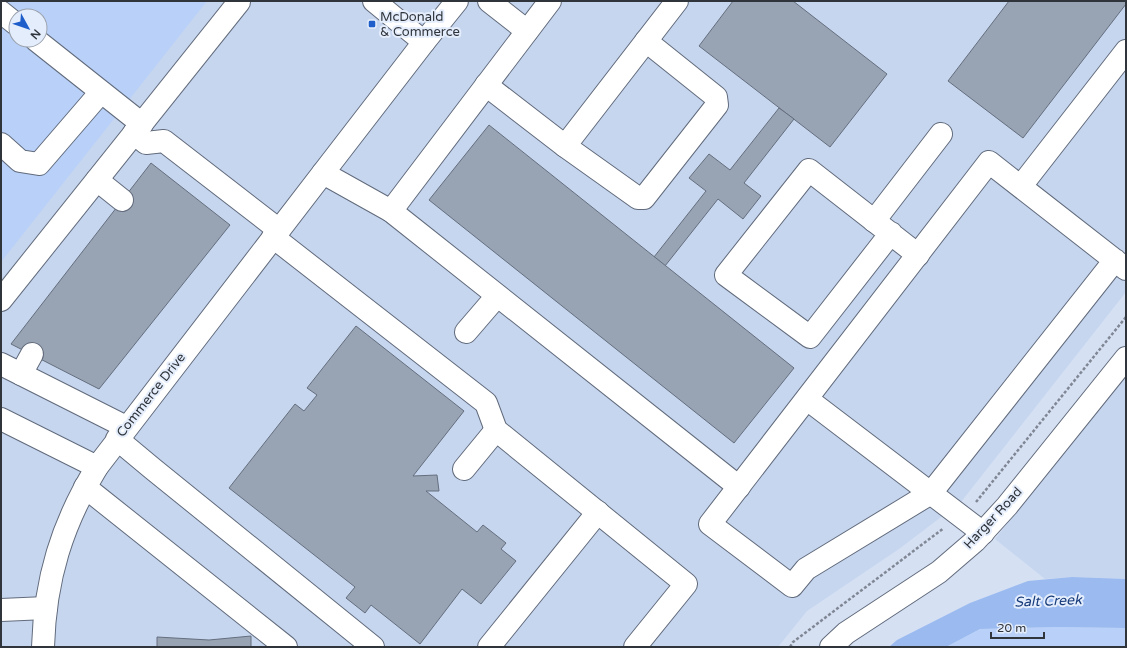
<svg xmlns="http://www.w3.org/2000/svg" width="1127" height="648" font-family="'Varela Round',sans-serif">
	<style>
		.built { fill: #c7d6ef; fill-rule: evenodd }
		.green { fill: #b9d1f9; fill-rule: evenodd }
		.water { fill: #9abaf0 }
		.building { fill: #98a3b4; stroke: #646e7e }
		.lines { fill: none; stroke-linecap: round; stroke-linejoin: round }
		.minor-casing { stroke: #616b7c; stroke-width: 24 }
		.path { stroke: #808794; stroke-width: 2.5; stroke-dasharray: 3 2; stroke-linecap: butt }
		.minor { stroke: #fff; stroke-width: 22 }
		.poi-dot { fill: #1e5eca; stroke: #e4edfc; stroke-width: 1.5 }
		.labels { text-anchor: middle; dominant-baseline: central; stroke-width: 4; stroke-linejoin: round; paint-order: stroke }
		.poi-label { font-size: 13px; fill: #30343b; stroke: #e4edfc; text-anchor: start }
		.street-label { font-size: 13px; fill: #30343b; stroke: #e4edfc }
		.water-label { font-size: 14px; font-style: italic; fill: #183c7b; stroke: #e4edfc }
	</style>
	<rect width="100%" height="100%" fill="#d5e0f3"/>
	<g class="built">
		<path d="M1,1h1125v291l-165,210 -62,47 -92,62 -29,36h-777zM16,16h24v24h-24z"/>
		<polygon points="1126,377 1126,579 1072,577 1045,579 995,539"/>
	</g>
	<g class="green">
		<path d="M1,1h206l-206,261zM16,16h24v24h-24z"/>
		<polygon points="1057,627 1126,628 1126,647 946,647 980,629"/>
	</g>
	<polygon class="water" points="1072,577 1126,579 1126,628 1057,627 980,629 946,647 889,647 897,640 970,603 1028,581"/>
	<g class="building">
		<polygon points="733,1 793,1 887,74 830,147 699,46"/>
		<polygon points="1009,1 1126,1 1126,4 1023,138 948,81"/>
		<polygon points="779,108 794,119 744,183 761,196 743,219 718,199 665,266 654,257 706,191 689,178 709,154 730,170"/>
		<polygon points="489,125 794,368 734,443 429,200"/>
		<polygon points="151,163 230,225 99,389 11,344"/>
		<polygon points="356,326 464,411 413,476 437,475 439,491 426,491 477,532 483,525 506,543 501,549 516,561 481,604 462,589 420,644 371,605 365,613 346,598 355,587 229,488 295,404 304,411 317,395 307,388"/>
		<polygon points="251,636 251,647 157,647 157,637 209,640"/>
	</g>
	<g class="lines">
		<defs>
			<g id="minor">
				<polyline points="374,1 424,42"/>
				<polyline points="489,1 527,31"/>
				<polyline points="1,12 16,24"/>
				<polyline points="36,40 142,124"/>
				<polyline points="486,85 565,146 677,1"/>
				<polyline points="134,133 146,143 164,141 279,230"/>
				<polyline points="1,144 20,161 39,164 101,92"/>
				<polyline points="565,146 638,198 644,198 717,105 716,97 646,41"/>
				<polyline points="323,173 391,211 739,487"/>
				<polyline points="97,180 122,200"/>
				<polyline points="1021,186 1126,51"/>
				<polyline points="391,211 550,1"/>
				<polyline points="874,221 941,134"/>
				<polyline points="891,233 810,337 726,275 809,170 918,255"/>
				<polyline points="273,237 486,403 496,430 686,584 635,647"/>
				<polyline points="1115,260 931,493 806,569 792,586 710,524 989,162 1126,269"/>
				<polyline points="1,300 239,2"/>
				<polyline points="466,332 497,296"/>
				<polyline points="1,364 126,427"/>
				<polyline points="21,374 32,354"/>
				<polyline points="807,399 983,533"/>
				<polyline points="1,419 97,467"/>
				<polyline points="117,439 153,469 373,647"/>
				<polyline points="464,469 496,430"/>
				<polyline points="85,487 286,647"/>
				<polyline points="1,610 46,608"/>
				<path d="M43,647c2,-68 19,-123 54,-180l226,-294 101,-131 33,-41"/>
				<polyline points="489,647 598,512"/>
				<polyline points="831,647 846,633 939,572 975,541 1007,506 1126,358"/>
			</g>
		</defs>
		<use href="#minor" class="minor-casing"/>
		<g class="path">
			<polyline points="976,502 1126,317"/>
			<polyline points="790,647 793,642 944,528"/>
		</g>
		<use href="#minor" class="minor"/>
	</g>
	<rect class="poi-dot" x="368" y="20" width="8" height="8" rx="2"/>
	<g class="labels">
		<g class="poi-label">
			<text x="380" y="17">McDonald<tspan x="380" dy="15">&amp; Commerce</tspan></text>
		</g>
		<g class="street-label">
			<text transform="translate(151 395) rotate(-52)">Commerce Drive</text>
			<text transform="translate(993 518) rotate(-47)">Harger Road</text>
		</g>
		<g class="water-label">
			<text transform="translate(1048 601) rotate(-2)">Salt Creek</text>
		</g>
	</g>
	<rect width="1127" height="648" fill="none" stroke="#30343b" stroke-width="4"/>
	<g transform="translate(28 28) rotate(130)"><circle r="19" fill="#e4edfc" stroke="#9ca3af"/>
	<path d="M0-3L7 15L0 10L-7 15Z" fill="#1e5eca"/>
	<text y="-6" font-size="11" font-weight="bold" text-anchor="middle" fill="#30343b">N</text>
	</g>
	<path d="M991 632v6h53v-6" fill="none" stroke="#30343b" stroke-width="2"/>
	<text x="997" y="632" font-size="12" fill="#30343b" stroke="#e4edfc" stroke-width="3" paint-order="stroke">20 m</text>
</svg>
